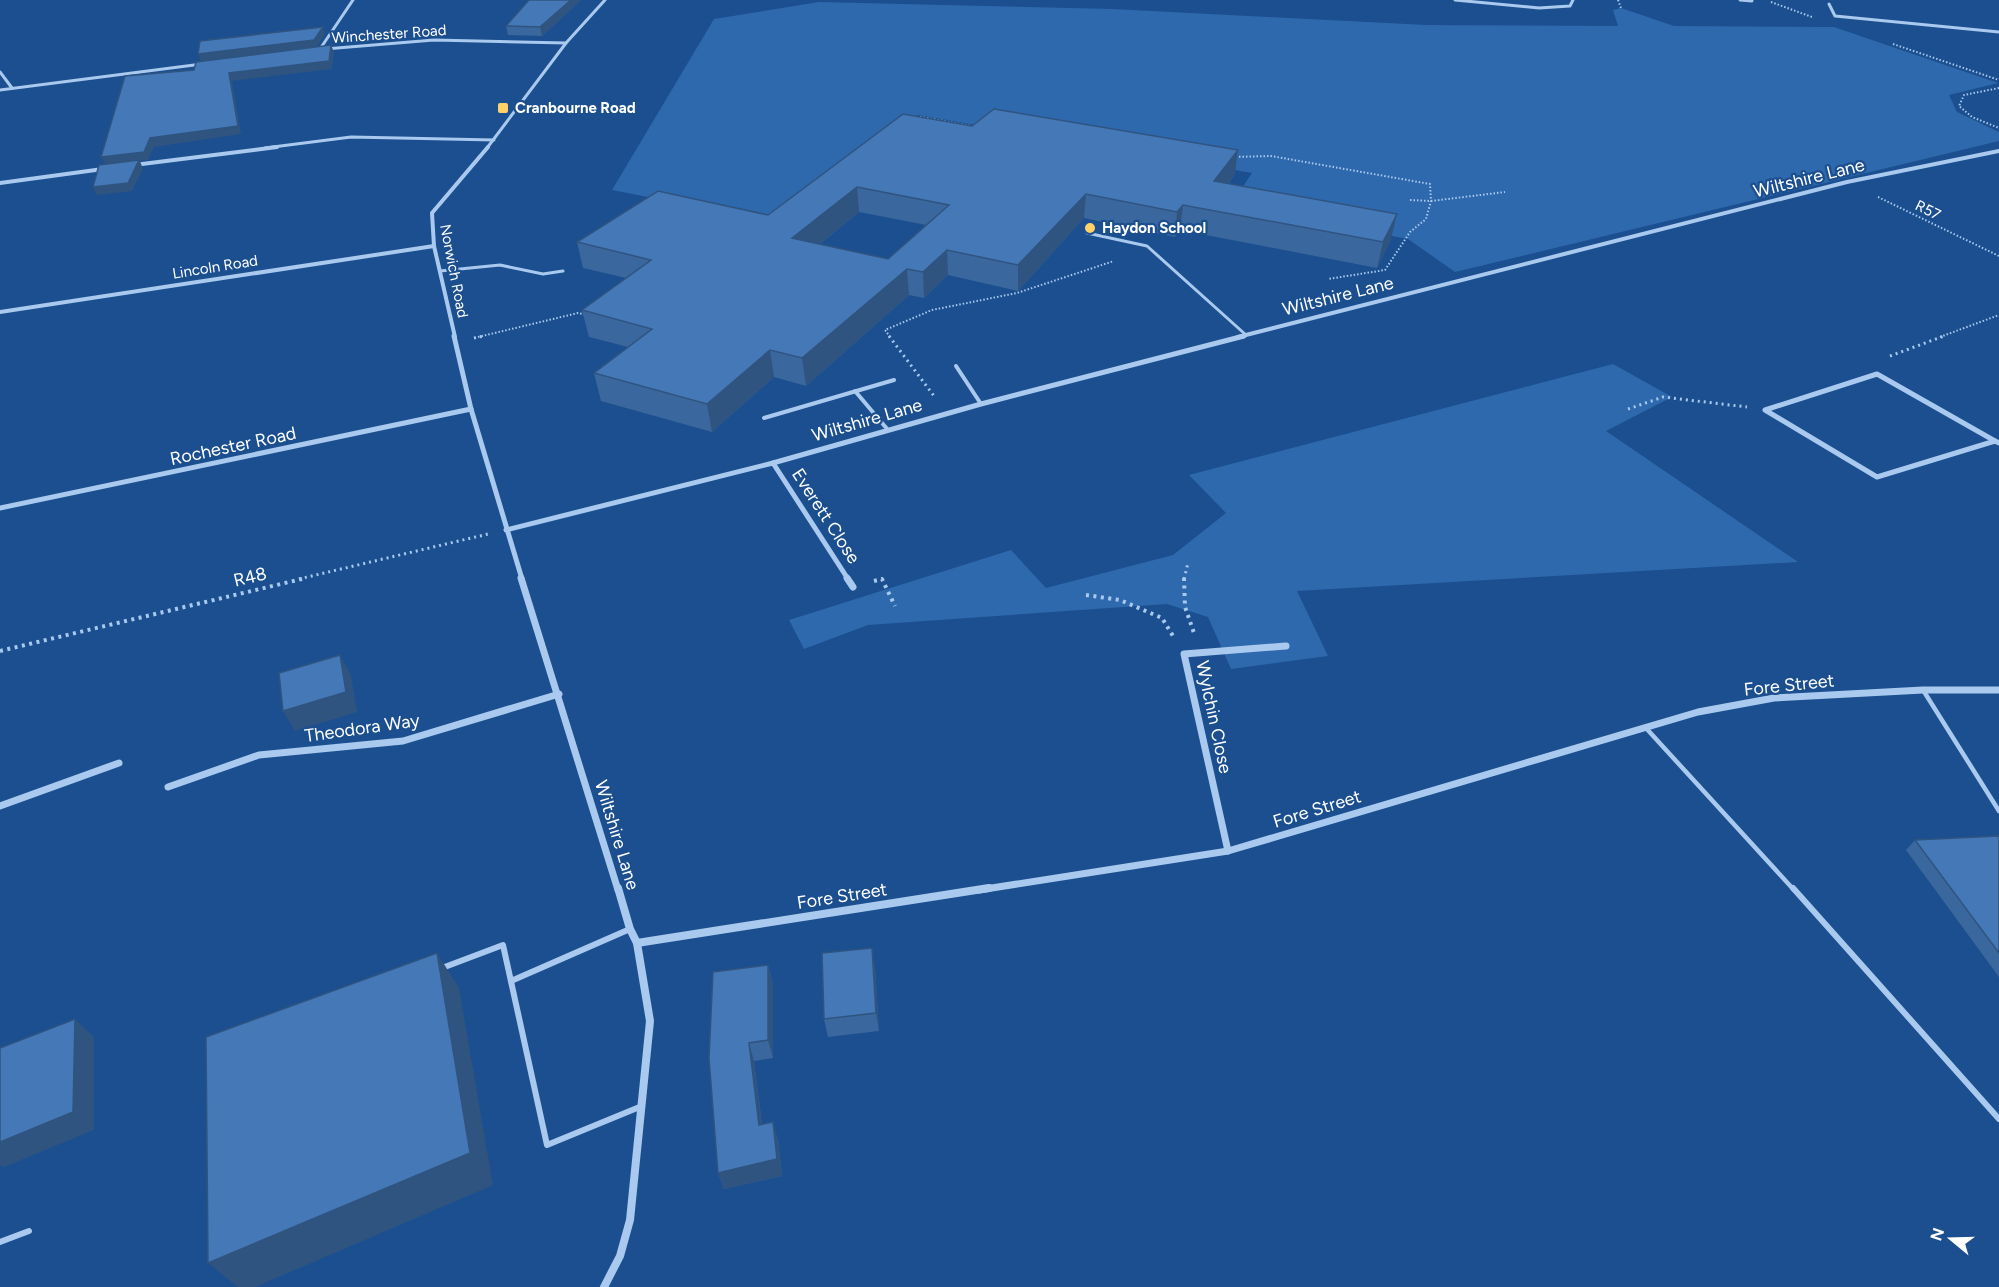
<svg xmlns="http://www.w3.org/2000/svg" width="1999" height="1287" font-family="Figtree,sans-serif">
	<style>
		.green { fill: #2e69ad }
		.lines { fill: none; stroke-linecap: round; stroke-linejoin: round }
		.path-far2 { stroke: #a9c9ee; stroke-width: 2; stroke-dasharray: 1.5 2; stroke-linecap: butt }
		.path-far1 { stroke: #a9c9ee; stroke-width: 3; stroke-dasharray: 2 4; stroke-linecap: butt }
		.path { stroke: #a9c9ee; stroke-width: 4; stroke-dasharray: 3 4.5; stroke-linecap: butt }
		.lane-far3 { stroke: #a9c9ee; stroke-width: 3 }
		.lane-far2 { stroke: #a9c9ee; stroke-width: 4 }
		.lane-far1 { stroke: #a9c9ee; stroke-width: 4.5 }
		.lane { stroke: #a9c9ee; stroke-width: 6 }
		.street-far4 { stroke: #a9c9ee; stroke-width: 3 }
		.street-far3 { stroke: #a9c9ee; stroke-width: 4 }
		.street-far2 { stroke: #a9c9ee; stroke-width: 5 }
		.street-far1 { stroke: #a9c9ee; stroke-width: 7 }
		.street { stroke: #a9c9ee; stroke-width: 8 }
		.wall { fill: #3a679d; fill-rule: evenodd }
		.shaded-wall { fill: #305480 }
		.building { fill: #4478b7; stroke: #305480; stroke-width: 1.5; fill-rule: evenodd }
		.poi-dot { fill: #ffd166; stroke: #1b4f8f; stroke-width: 2 }
		.labels { text-anchor: middle; dominant-baseline: central; stroke-width: 4.5; stroke-linejoin: round; paint-order: stroke }
		.far-street-label { font-size: 15px; fill: #fff; stroke: #1b4f8f }
		.far-poi-label { font-size: 15px; font-weight: bold; fill: #fff; stroke: #1b4f8f; text-anchor: start }
		.street-label { font-size: 18px; fill: #fff; stroke: #1b4f8f }
	</style>
	<rect width="100%" height="100%" fill="#1b4f8f"/>
	<g class="green">
		<polygon points="819,2 1113,9 1426,25 1618,26 1613,10 1621,8 1674,26 1834,27 1998,83 1949,95 1957,112 1999,132 1999,141 1455,272 1408,239 1230,206 1252,173 918,115 775,222 612,190 714,19"/>
		<polygon points="1613,364 1672,397 1606,431 1798,562 1297,591 1328,656 1231,669 1208,617 1167,604 868,625 804,649 789,620 1011,550 1046,588 1173,555 1226,513 1189,475"/>
	</g>
	<g class="lines">
		<g class="path-far2">
			<polyline points="1618,0 1621,8"/>
			<polyline points="1771,2 1812,17"/>
			<polyline points="1893,44 1999,80"/>
			<polyline points="1999,88 1964,95 1959,106 1972,117 1999,128"/>
			<polyline points="917,119 921,117 977,127"/>
			<polyline points="1232,157 1271,156 1430,184 1431,201 1426,219 1410,232 1385,270 1328,279"/>
			<polyline points="1878,197 1999,256"/>
			<polyline points="1410,200 1431,201 1505,192"/>
			<polyline points="478,337 578,313 587,315"/>
			<polyline points="890,337 885,330 932,310 1017,293 1114,261"/>
			<polyline points="1940,337 1999,315"/>
		</g>
		<g class="path-far1">
			<polyline points="889,336 934,396"/>
			<polyline points="474,338 484,336"/>
			<polyline points="1890,356 1944,336"/>
			<polyline points="1628,409 1663,397 1747,407"/>
			<polyline points="299,579 488,534"/>
			<polyline points="1184,579 1188,563"/>
		</g>
		<g class="path">
			<polyline points="1184,578 1185,607 1194,633"/>
			<polyline points="874,581 882,579 895,606"/>
			<polyline points="1086,595 1120,600 1162,618 1173,636"/>
			<polyline points="0,651 306,578"/>
		</g>
		<g class="lane-far3">
			<polyline points="1087,233 1147,246 1246,335"/>
			<polyline points="440,271 500,265 543,274 563,271"/>
		</g>
		<g class="lane-far2">
			<polyline points="956,366 981,404"/>
			<polyline points="855,391 888,430"/>
			<polyline points="764,418 894,380"/>
		</g>
		<g class="lane-far1">
			<polyline points="1923,690 1999,811"/>
			<polyline points="1645,727 1794,890"/>
		</g>
		<g class="lane">
			<polyline points="1793,888 1999,1119"/>
			<polyline points="442,968 503,945 547,1145 642,1106"/>
			<polyline points="511,981 630,929"/>
			<polyline points="0,1242 29,1231"/>
		</g>
		<g class="street-far4">
			<polyline points="1455,0 1539,8 1570,6 1573,0"/>
			<polyline points="1740,0 1752,1"/>
			<polyline points="1829,4 1835,16 1999,32"/>
			<polyline points="320,49 353,0"/>
			<polyline points="325,49 434,40 566,43"/>
			<polyline points="0,72 12,88"/>
			<polyline points="0,90 202,64"/>
			<polyline points="265,148 351,137 494,140"/>
			<polyline points="487,148 566,43 605,0"/>
		</g>
		<g class="street-far3">
			<polyline points="134,165 277,147"/>
			<polyline points="0,183 103,169"/>
			<polyline points="0,312 434,246"/>
			<polyline points="455,337 434,246 432,213 488,147"/>
			<polyline points="1238,337 1847,182 1999,151"/>
		</g>
		<g class="street-far2">
			<polyline points="454,336 471,409 522,579"/>
			<polygon points="1877,374 1995,441 1877,477 1765,410"/>
			<polyline points="1995,441 1999,443"/>
			<polyline points="773,463 848,579"/>
			<polyline points="0,508 471,409"/>
			<polyline points="506,530 773,463 981,404 1244,336"/>
		</g>
		<g class="street-far1">
			<polyline points="521,578 618,890"/>
			<polyline points="847,578 853,587"/>
			<polyline points="168,787 259,755 403,741 559,694"/>
			<polyline points="0,806 119,763"/>
			<polyline points="1228,851 1184,654 1286,646"/>
			<polyline points="979,890 1228,851 1698,712 1774,698 1923,690 1999,690"/>
		</g>
		<g class="street">
			<polyline points="637,943 989,888"/>
			<polyline points="604,1287 620,1256 630,1220 650,1021 637,943 630,929 618,888"/>
		</g>
	</g>
	<g class="wall">
		<polygon points="581,0 542,36 508,35 506,26"/>
		<path d="M903,114l332,60 -7,10 163,55 -14,29 -197,-38 -5,7 -91,-19 -66,73 -70,-16 -24,23 -15,-3 -103,91 -32,-9 -62,55 -111,-31 -7,-28 34,-26 -39,-10 -7,-27 44,-32 -43,-10 -6,-26 191,-27zM859,212l67,13 -38,34 -68,-15z"/>
		<polygon points="1999,836 1999,977 1906,850 1915,840"/>
		<polygon points="768,965 773,984 773,1058 754,1061 762,1124 778,1139 782,1176 724,1189 718,1173"/>
		<polygon points="875,967 879,1031 828,1037 824,1019"/>
	</g>
	<g class="shaded-wall">
		<polygon points="571,0 581,0 542,36 540,27"/>
		<polygon points="323,27 325,34 317,47 201,61 198,54"/>
		<polygon points="331,45 334,52 332,69 232,81 241,134 154,147 148,160 140,161 143,169 132,191 97,195 93,187 106,165 101,157 150,138 229,73"/>
		<polygon points="1238,150 1235,174 1211,206 1214,181"/>
		<polygon points="857,187 859,212 795,264 792,238"/>
		<polygon points="1086,194 1084,218 1018,291 1018,265"/>
		<polygon points="1183,205 1180,230 1175,237 1177,212"/>
		<polygon points="1397,214 1391,239 1377,268 1383,242"/>
		<polygon points="947,250 948,275 924,298 923,272"/>
		<polygon points="907,269 909,295 806,386 802,358"/>
		<polygon points="770,350 774,377 712,432 707,404"/>
		<polygon points="340,655 351,675 357,712 295,731 283,711"/>
		<polygon points="872,948 875,967 879,1031 876,1013"/>
		<polygon points="437,953 459,988 493,1185 255,1287 238,1287 208,1263"/>
		<polygon points="768,965 773,984 773,1058 768,1040"/>
		<polygon points="75,1019 94,1037 94,1130 4,1167 0,1165 0,1142"/>
		<polygon points="749,1043 754,1061 764,1142 759,1125"/>
		<polygon points="773,1122 778,1139 782,1176 724,1189 718,1173"/>
	</g>
	<g class="building">
		<polygon points="529,0 571,0 540,27 506,26"/>
		<polygon points="323,27 314,40 198,54 200,41"/>
		<polygon points="331,45 329,61 229,73 238,126 150,138 144,152 101,157 125,76 194,70 196,62"/>
		<path d="M994,109l244,41 -24,31 183,33 -14,28 -200,-37 -6,7 -91,-18 -68,71 -71,-15 -24,22 -16,-3 -105,89 -32,-8 -63,54 -113,-31 58,-44 -70,-19 69,-50 -74,-18 81,-51 110,24 135,-101 69,12zM857,187l92,18 -61,54 -96,-21z"/>
		<polygon points="139,160 128,183 93,187 99,165"/>
		<polygon points="340,655 346,692 283,711 279,673"/>
		<polygon points="1999,836 1999,953 1915,840"/>
		<polygon points="872,948 876,1013 824,1019 822,953"/>
		<polygon points="437,953 470,1153 208,1263 206,1037"/>
		<polygon points="768,965 768,1040 749,1043 759,1125 773,1122 777,1159 718,1173 709,1058 713,972"/>
		<polygon points="75,1019 73,1112 0,1142 0,1048"/>
	</g>
	<g class="poi-dot">
		<rect x="497" y="102" width="12" height="12" rx="3"/>
		<circle cx="1090" cy="228" r="6"/>
	</g>
	<g class="labels">
		<g class="far-street-label">
			<text transform="translate(389 34) rotate(-4)">Winchester Road</text>
			<text transform="translate(1928 210) rotate(26)">R57</text>
			<text transform="translate(215 267) rotate(-9)">Lincoln Road</text>
			<text transform="translate(454 271) rotate(79)">Norwich Road</text>
		</g>
		<g class="far-poi-label">
			<text x="515" y="108">Cranbourne Road</text>
			<text x="1102" y="228">Haydon School</text>
		</g>
		<g class="street-label">
			<text transform="translate(1809 178) rotate(-14)">Wiltshire Lane</text>
			<text transform="translate(1338 296) rotate(-14)">Wiltshire Lane</text>
			<text transform="translate(867 420) rotate(-16)">Wiltshire Lane</text>
			<text transform="translate(233 446) rotate(-12)">Rochester Road</text>
			<text transform="translate(826 516) rotate(57)">Everett Close</text>
			<text transform="translate(250 577) rotate(-14)">R48</text>
			<text transform="translate(1789 685) rotate(-6)">Fore Street</text>
			<text transform="translate(1214 717) rotate(78)">Wylchin Close</text>
			<text transform="translate(362 728) rotate(-8)">Theodora Way</text>
			<text transform="translate(1317 809) rotate(-17)">Fore Street</text>
			<text transform="translate(617 835) rotate(73)">Wiltshire Lane</text>
			<text transform="translate(842 896) rotate(-9)">Fore Street</text>
		</g>
	</g>
	<g transform="translate(1951 1239) rotate(289)" stroke="#1b4f8f" stroke-width="4.5" paint-order="stroke">
	<path d="M0-4.5L10 22L0 15L-10 22Z" fill="#ffffff"/>
	<text y="-9" font-size="16" font-weight="bold" text-anchor="middle" fill="#ffffff">N</text>
	</g>
</svg>
